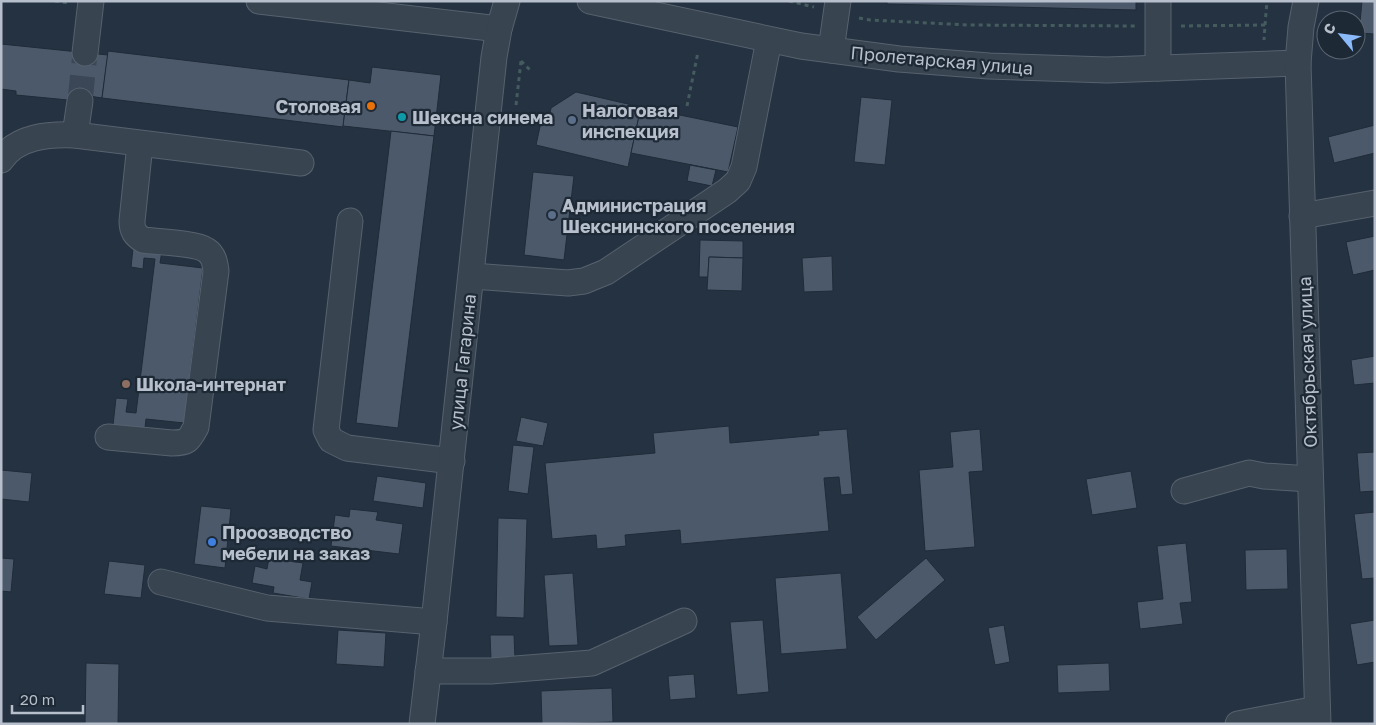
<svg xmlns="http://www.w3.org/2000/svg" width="1376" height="725" font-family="'Golos Text',sans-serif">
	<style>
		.building { fill: #4b596a; stroke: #202b38 }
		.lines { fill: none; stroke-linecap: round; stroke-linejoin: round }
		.minor-tunnel { stroke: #3b4756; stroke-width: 25; stroke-dasharray: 25 12; stroke-linecap: butt }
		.minor-casing { stroke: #57626e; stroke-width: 27 }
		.path { stroke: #455c5f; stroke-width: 3; stroke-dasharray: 4 4; stroke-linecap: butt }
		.minor { stroke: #394451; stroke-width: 25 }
		.food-dot { fill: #e8710a; stroke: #1e2936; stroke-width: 2 }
		.culture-dot { fill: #0f9aa8; stroke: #1e2936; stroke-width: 2 }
		.service-dot { fill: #5c6f8a; stroke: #1e2936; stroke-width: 2 }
		.education-dot { fill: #8d6e63; stroke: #1e2936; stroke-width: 2 }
		.shop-dot { fill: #3f7fe0; stroke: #1e2936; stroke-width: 2 }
		.labels { text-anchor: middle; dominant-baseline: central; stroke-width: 4.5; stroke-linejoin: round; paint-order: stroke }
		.street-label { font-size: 18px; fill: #b6bfcb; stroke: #1e2936 }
		.poi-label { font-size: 18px; font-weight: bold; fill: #b6bfcb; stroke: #1e2936; text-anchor: start }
	</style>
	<rect width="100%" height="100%" fill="#253241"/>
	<g class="building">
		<polygon points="887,1 1136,1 1136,10 887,4"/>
		<polygon points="1362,1 1375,1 1375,34 1359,33"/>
		<polygon points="1,44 108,55 102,98 89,96 89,102 16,95 16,91 1,89"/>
		<polygon points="108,51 349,80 343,127 102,98"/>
		<polygon points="372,67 441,75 434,136 343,126 349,80 370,83"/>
		<polygon points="576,92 641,107 628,167 536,145 541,122 548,123 551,108"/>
		<polygon points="861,97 892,100 885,165 854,162"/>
		<polygon points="641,107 738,127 728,172 631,153"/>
		<polygon points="1375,125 1375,153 1334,163 1328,137"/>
		<polygon points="391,131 434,136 398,428 356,423"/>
		<polygon points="690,165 716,170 712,186 687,181"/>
		<polygon points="533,172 574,176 564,260 524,255"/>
		<polygon points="1375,236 1375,270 1353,275 1346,242"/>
		<polygon points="700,240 743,241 743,258 709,257 708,277 699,277"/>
		<polygon points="133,248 162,251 160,263 203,268 184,423 146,419 145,428 113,425 116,398 128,399 126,412 136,413 155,259 144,258 143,269 131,267"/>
		<polygon points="832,256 833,291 804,292 802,258"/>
		<polygon points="709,257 743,258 742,291 707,290"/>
		<polygon points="1375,356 1375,383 1354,385 1351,360"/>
		<polygon points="521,417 548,423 543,446 516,441"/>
		<polygon points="729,426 730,443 819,435 818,431 847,429 853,494 841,495 839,477 824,478 829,531 681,544 680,530 625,535 626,546 597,549 596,535 552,539 545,463 655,453 653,433"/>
		<polygon points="980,429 983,471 969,472 975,547 925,551 919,470 953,467 950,432"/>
		<polygon points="513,445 534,447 528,494 508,491"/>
		<polygon points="1375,452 1375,491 1360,492 1357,453"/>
		<polygon points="1,470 32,473 29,502 1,499"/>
		<polygon points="1131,471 1137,508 1092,515 1086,479"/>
		<polygon points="377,476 426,483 423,508 373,501"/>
		<polygon points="201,506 231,509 225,568 194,564"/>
		<polygon points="350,509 378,512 376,520 403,524 399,554 331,546 335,515 349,517"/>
		<polygon points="1375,512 1375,578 1362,579 1354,514"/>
		<polygon points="498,518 527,519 524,618 496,617"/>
		<polygon points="1186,543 1192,602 1180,603 1183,624 1140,629 1137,602 1163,599 1157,546"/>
		<polygon points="1287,549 1288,589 1246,590 1245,550"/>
		<polygon points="1,558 14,559 11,592 1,591"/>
		<polygon points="269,558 303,563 300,580 312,582 309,599 273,593 274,587 252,583 255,566 267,569"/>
		<polygon points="926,558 945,580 876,640 857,617"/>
		<polygon points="109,561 145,565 141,598 104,594"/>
		<polygon points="573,573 578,645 549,646 544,575"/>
		<polygon points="841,573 847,649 781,654 775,578"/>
		<polygon points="763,620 769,692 737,695 730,622"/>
		<polygon points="1375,620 1375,662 1357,665 1350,624"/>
		<polygon points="1004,625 1010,662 995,665 988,628"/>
		<polygon points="338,630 386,633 384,667 336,664"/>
		<polygon points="490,635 514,635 515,659 491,659"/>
		<polygon points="86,663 119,664 118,724 85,724"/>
		<polygon points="1109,663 1110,691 1058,693 1057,665"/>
		<polygon points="694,674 696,698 670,700 668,676"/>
		<polygon points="612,688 613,722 542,724 541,691"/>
	</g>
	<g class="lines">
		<polyline class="minor-tunnel" points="80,101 85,53"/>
		<defs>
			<g id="minor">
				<polyline points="259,1 499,29"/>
				<polyline points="590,1 801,46 899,59 989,66 1107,70 1298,63"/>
				<polyline points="1306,1 1301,27 1298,63 1318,724"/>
				<polyline points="831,50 838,1"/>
				<polyline points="85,53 91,1"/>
				<polyline points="1158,68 1158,1"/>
				<polyline points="75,135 80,101"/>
				<path d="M1,160c16,-24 48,-26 74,-25l226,28"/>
				<polyline points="1302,216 1375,203"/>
				<polyline points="350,221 326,430 331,440 347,448 452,461"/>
				<polyline points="472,276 568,283 584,281 606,272 727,191 738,181 744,167 769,40"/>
				<path d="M108,437l64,6c16,0 17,-3 24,-16l20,-156c-1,-8 -2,-16 -10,-21 -10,-7 -48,-8 -63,-10 -8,-5 -11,-9 -11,-19l8,-77"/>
				<polyline points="1184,491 1249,473 1264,476 1310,479"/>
				<polyline points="161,582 267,608 434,622"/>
				<polyline points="428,671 491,671 592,663 684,621"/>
				<polyline points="422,724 434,622 494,57 499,29 507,1"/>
				<polyline points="1238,724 1317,709"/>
			</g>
		</defs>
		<use href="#minor" class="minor-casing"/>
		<g class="path">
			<polyline points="55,1 68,3"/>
			<polyline points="789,1 814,7"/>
			<polyline points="859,18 870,20 968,25 1135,26"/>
			<polyline points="1265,25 1267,1"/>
			<polyline points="1181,26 1265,25 1264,40"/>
			<polyline points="521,61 532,72"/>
			<polyline points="516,105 521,61"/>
			<polyline points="687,106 698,52"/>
		</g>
		<use href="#minor" class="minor"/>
	</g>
	<circle class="food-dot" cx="371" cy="106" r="5"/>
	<circle class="culture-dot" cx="402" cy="117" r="5"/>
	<g class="service-dot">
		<circle cx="572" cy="120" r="5"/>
		<circle cx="552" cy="215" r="5"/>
	</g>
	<circle class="education-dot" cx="126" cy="384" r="5"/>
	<circle class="shop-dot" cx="212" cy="542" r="5"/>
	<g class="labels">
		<g class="street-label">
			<text transform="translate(942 60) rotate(5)">Пролетарская улица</text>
			<text transform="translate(462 362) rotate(-84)">улица Гагарина</text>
			<text transform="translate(1307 362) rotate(-92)">Октябрьская улица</text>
		</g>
		<g class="poi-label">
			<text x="361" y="106" text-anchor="end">Столовая</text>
			<text x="582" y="110">Налоговая<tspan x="582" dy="21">инспекция</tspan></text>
			<text x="412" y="117">Шексна синема</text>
			<text x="562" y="205">Администрация<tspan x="562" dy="21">Шекснинского поселения</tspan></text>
			<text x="136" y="384">Школа-интернат</text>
			<text x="222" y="532">Проозводство<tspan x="222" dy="21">мебели на заказ</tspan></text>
		</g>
	</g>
	<rect width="1376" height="725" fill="none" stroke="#b6bfcb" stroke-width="5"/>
	<g transform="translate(1341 35) rotate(299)"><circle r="24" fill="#1e2936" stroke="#5b6572"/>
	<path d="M0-4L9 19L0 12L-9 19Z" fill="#8bbafb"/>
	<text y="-8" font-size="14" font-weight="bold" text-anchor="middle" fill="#b6bfcb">С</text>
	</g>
	<path d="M12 705v8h71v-8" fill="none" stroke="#b6bfcb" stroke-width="2.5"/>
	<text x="20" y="705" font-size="15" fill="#b6bfcb" stroke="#1e2936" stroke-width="4" paint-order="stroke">20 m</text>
</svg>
